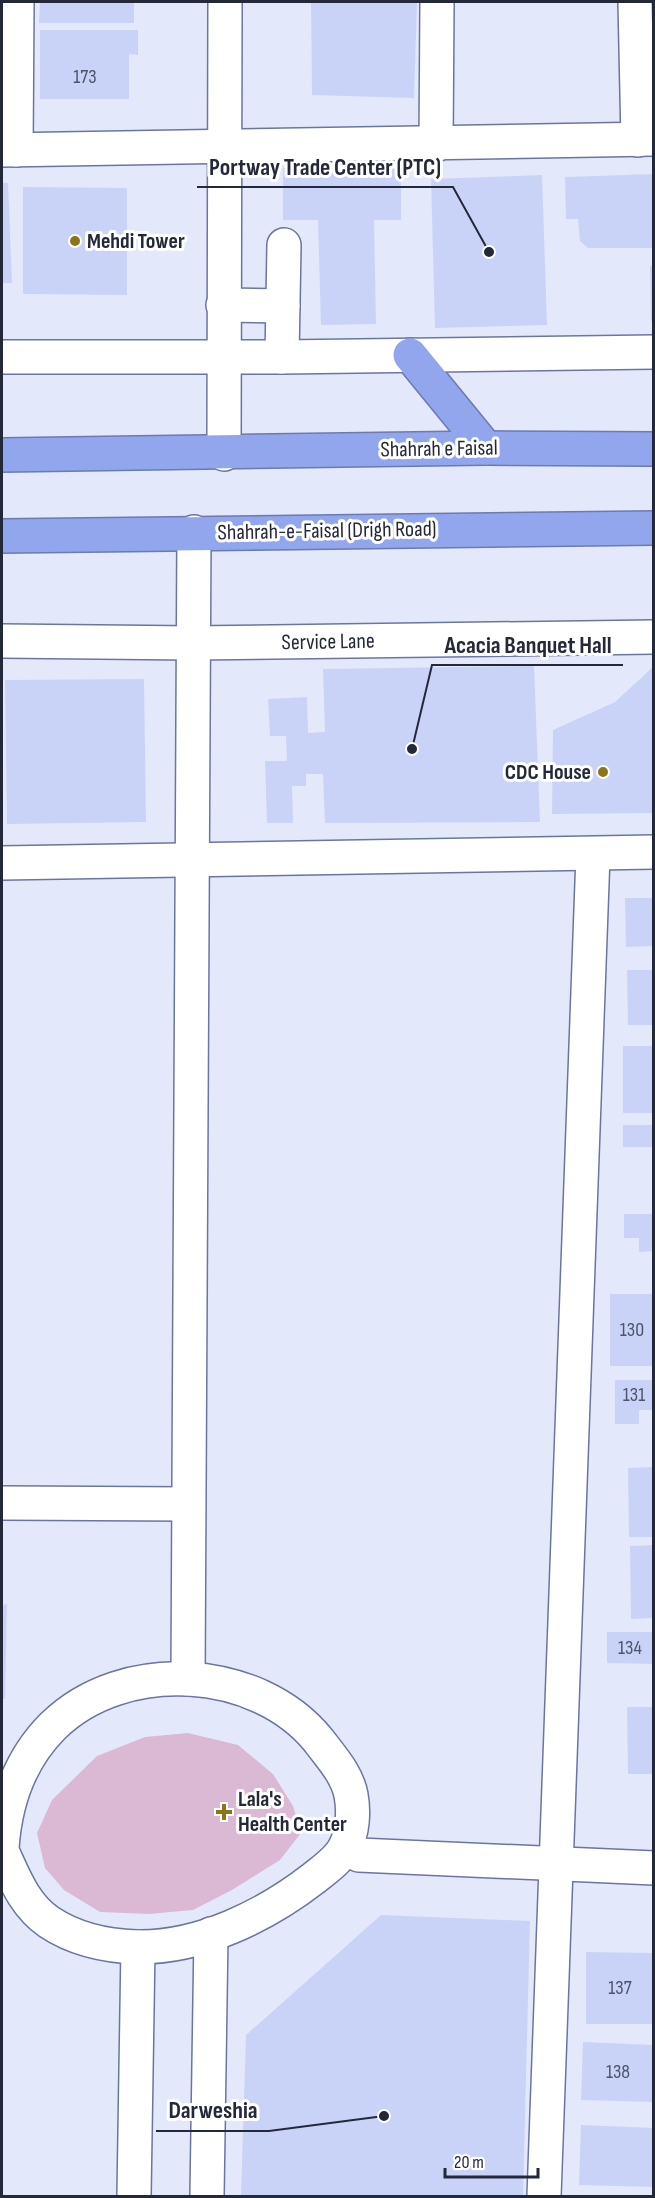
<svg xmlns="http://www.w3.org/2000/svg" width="655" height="2198" font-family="'Sofia Sans Condensed',sans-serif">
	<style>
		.green { fill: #dbb9d5 }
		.building { fill: #c9d3f7 }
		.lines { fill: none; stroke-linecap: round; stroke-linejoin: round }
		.minor-casing { stroke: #6b769e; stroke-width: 36 }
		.highway-casing { stroke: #6c7aaf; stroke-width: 36 }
		.minor { stroke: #fff; stroke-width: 33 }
		.highway { stroke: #92a6ee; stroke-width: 33 }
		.poi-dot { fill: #8e7418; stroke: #fff; stroke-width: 2 }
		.labels { text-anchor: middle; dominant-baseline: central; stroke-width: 6; stroke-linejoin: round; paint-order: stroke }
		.number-label { font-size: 20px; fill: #4d5469 }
		.poi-label { font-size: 22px; font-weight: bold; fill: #24293a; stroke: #fff; text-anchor: start }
		.street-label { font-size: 22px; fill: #24293a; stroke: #fff }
		.leader { fill: none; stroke: #24293a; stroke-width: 2 }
		.callout-dot { fill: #24293a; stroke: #fff; stroke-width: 2 }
		.callout-label { font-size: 24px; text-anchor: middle; font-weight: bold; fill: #24293a; stroke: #fff; stroke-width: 6; stroke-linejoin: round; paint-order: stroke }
	</style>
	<rect width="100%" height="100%" fill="#e3e9fb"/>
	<polygon class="green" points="188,1733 238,1745 273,1774 293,1806 301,1833 280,1860 232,1890 193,1910 149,1914 100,1912 64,1890 45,1868 37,1833 52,1800 97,1756 145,1737"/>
	<g class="building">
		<polygon points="40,2 134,2 134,23 39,23"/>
		<polygon points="311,2 417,2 414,98 312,95"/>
		<polygon points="40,30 138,30 138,55 129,54 129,99 40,99"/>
		<polygon points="283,168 401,168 401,220 374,220 376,324 321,325 318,220 283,220"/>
		<polygon points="654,174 654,248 588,248 580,241 578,219 566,219 565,177"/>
		<polygon points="542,175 547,325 435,328 431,179"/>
		<polygon points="2,183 8,183 12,283 2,283"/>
		<polygon points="23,187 127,188 127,295 23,294"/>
		<polygon points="650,266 654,266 654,321 651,321"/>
		<polygon points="534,666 540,822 325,823 323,774 306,774 306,786 292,786 293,823 267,823 265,761 287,761 286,736 270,736 268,699 307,697 308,733 325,732 323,669"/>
		<polygon points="654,666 654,813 552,814 553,730 615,702"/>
		<polygon points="144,679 146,822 7,824 5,680"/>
		<polygon points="625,898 654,898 654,946 626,947"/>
		<polygon points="627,970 654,970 654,1025 628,1025"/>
		<rect x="623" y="1046" width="31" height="67"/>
		<rect x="623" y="1125" width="31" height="22"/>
		<polygon points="624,1214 654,1214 654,1251 639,1252 639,1238 624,1238"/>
		<rect x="610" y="1294" width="44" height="72"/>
		<polygon points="615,1380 654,1380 654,1410 639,1410 639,1424 615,1424"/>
		<polygon points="654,1467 654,1537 629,1537 628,1468"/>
		<polygon points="654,1545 654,1618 631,1619 630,1546"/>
		<polygon points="7,1604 5,1699 2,1699 2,1605"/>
		<polygon points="607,1632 654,1632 654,1664 607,1663"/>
		<polygon points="627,1707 654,1707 654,1774 628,1774"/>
		<polygon points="381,1915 530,1921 523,2196 241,2196 246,2035"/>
		<polygon points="586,1952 654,1953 654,2024 586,2024"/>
		<polygon points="583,2042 654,2045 654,2102 581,2100"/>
		<polygon points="581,2125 654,2128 654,2187 579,2185"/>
	</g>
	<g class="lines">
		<defs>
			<g id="minor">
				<polyline points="635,2 638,140"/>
				<polyline points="436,145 437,2"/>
				<polyline points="2,150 654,139"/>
				<polyline points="16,150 17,2"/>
				<polyline points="223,305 283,306"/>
				<polyline points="2,357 282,357 654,352"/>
				<polyline points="282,357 284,245"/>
				<polyline points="224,454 225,2"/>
				<polyline points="2,641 193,643 654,637"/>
				<polyline points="2,863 654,852"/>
				<polyline points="2,1503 188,1504"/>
				<polyline points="188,1679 194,532"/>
				<path d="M2,1848c3,-45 18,-89 51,-122 70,-69 205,-61 266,15 12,16 28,33 32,54 3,16 2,37 -6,52 -6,13 -20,22 -31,31 -49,38 -114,70 -177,69 -32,-1 -61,-7 -88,-25 -25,-17 -35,-45 -47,-71"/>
				<polyline points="345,1849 359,1855 654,1868"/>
				<polyline points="134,2196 138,1947"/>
				<polyline points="207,2196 211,1934"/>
				<polyline points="544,2196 593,855"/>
			</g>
			<g id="highway">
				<polyline points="410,355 486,448"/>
				<polyline points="2,455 486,448 654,449"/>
				<polyline points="2,536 654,528"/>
			</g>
		</defs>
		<use href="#minor" class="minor-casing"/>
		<use href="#highway" class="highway-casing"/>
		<use href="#minor" class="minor"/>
		<use href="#highway" class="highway"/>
	</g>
	<g class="poi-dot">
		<circle cx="75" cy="241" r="6"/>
		<circle cx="603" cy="772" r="6"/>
		<path d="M221 1803h6v6h6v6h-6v6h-6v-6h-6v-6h6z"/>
	</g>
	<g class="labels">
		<g class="number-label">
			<text x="85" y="77">173</text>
			<text x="632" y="1330">130</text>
			<text x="634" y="1395">131</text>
			<text x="630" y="1648">134</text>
			<text x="620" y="1988">137</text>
			<text x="618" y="2072">138</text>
		</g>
		<g class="poi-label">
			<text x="87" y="241">Mehdi Tower</text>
			<text x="591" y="772" text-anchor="end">CDC House</text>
			<text x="238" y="1799">Lala's<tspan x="238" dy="25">Health Center</tspan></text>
		</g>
		<g class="street-label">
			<text transform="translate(439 449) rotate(-1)">Shahrah e Faisal</text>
			<text transform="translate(327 531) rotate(-1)">Shahrah-e-Faisal (Drigh Road)</text>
			<text transform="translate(328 642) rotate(-1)">Service Lane</text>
		</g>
	</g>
	<path class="leader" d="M489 252L453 187H197M412 749L432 665H623M384 2116L269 2131H156"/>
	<g class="callout-dot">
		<circle cx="489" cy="252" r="6"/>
		<circle cx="412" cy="749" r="6"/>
		<circle cx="384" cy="2116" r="6"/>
	</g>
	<g class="callout-label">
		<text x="325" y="175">Portway Trade Center (PTC)</text>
		<text x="528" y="653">Acacia Banquet Hall</text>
		<text x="213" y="2118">Darweshia</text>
	</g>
	<rect width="655" height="2198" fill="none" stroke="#24293a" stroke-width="6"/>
	<path d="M445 2168v9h93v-9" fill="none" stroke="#24293a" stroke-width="3"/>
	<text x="454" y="2168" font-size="18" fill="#24293a" stroke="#ffffff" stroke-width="4.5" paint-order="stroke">20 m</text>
</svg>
